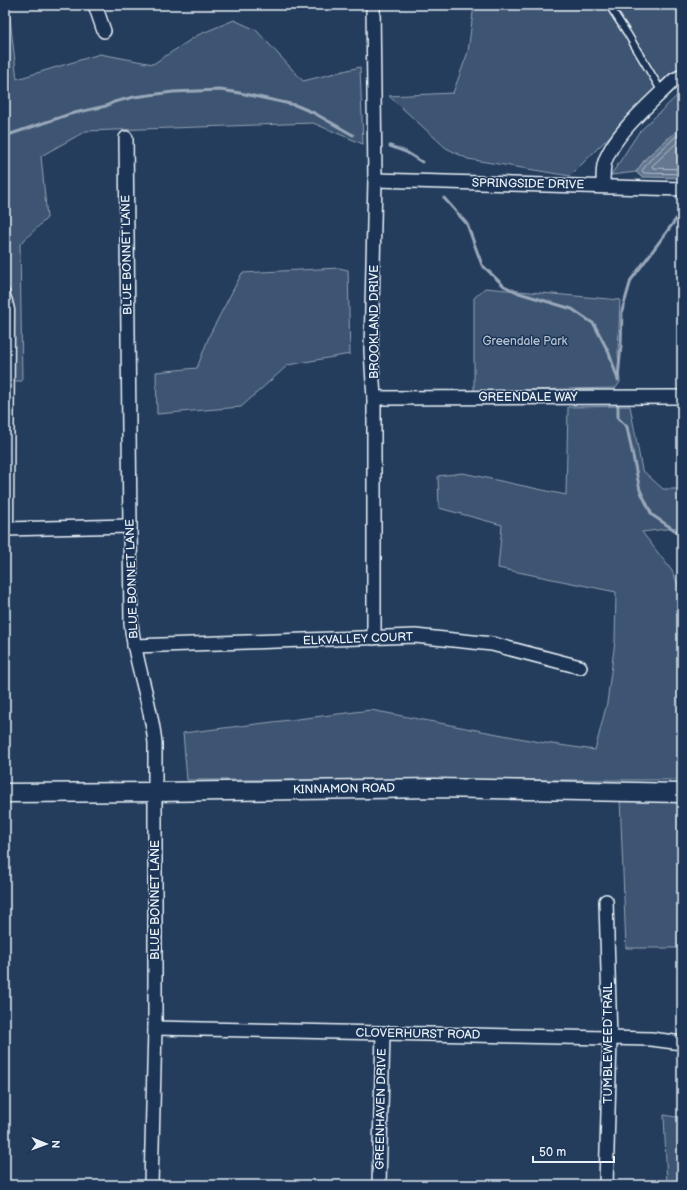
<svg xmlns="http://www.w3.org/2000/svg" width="687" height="1190" font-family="'Balsamiq Sans',sans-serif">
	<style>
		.green { fill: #3e5472; stroke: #93a2b5 }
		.water { fill: #657890; stroke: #99a8ba }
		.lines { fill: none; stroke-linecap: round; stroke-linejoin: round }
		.shore { stroke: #b4c1ce; stroke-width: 1 }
		.stream { stroke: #99a8ba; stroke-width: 3 }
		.service-casing { stroke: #e8f1f8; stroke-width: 9 }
		.minor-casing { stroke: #e8f1f8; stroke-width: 16 }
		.secondary-casing { stroke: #e8f1f8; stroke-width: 21 }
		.service { stroke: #1d3557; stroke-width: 6 }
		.minor { stroke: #1d3557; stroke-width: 13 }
		.secondary { stroke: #1d3557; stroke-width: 18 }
		.labels { text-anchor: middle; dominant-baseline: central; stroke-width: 3; stroke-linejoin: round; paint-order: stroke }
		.street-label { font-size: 12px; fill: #e8f1f8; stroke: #1d3557 }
		.park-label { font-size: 12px; fill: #b5c2d0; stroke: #1d3557 }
	</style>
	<rect width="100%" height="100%" fill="#253d5d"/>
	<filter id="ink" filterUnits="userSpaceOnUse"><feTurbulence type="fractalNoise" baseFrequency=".025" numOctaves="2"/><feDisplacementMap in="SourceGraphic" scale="8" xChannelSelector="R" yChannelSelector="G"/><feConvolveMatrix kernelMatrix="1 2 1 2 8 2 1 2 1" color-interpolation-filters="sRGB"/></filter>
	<g filter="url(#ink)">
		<g class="green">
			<polygon points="5,5 8,5 9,10 17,79 100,54 153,64 198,35 234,20 256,30 303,81 360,67 363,144 313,123 86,131 41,156 47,218 20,244 22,381 5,381"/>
			<polygon points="474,5 682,5 682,64 570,176 468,159 446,148 389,96 453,93 468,52"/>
			<polygon points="682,91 682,126 646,158 636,172 611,175 639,132"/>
			<polygon points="339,268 348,270 350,354 288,365 241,407 157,414 156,372 197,368 210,334 242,273"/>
			<polygon points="485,288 620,300 618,352 620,382 616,388 474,391 474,298"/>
			<polygon points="630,406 642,470 663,489 682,489 682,527 642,532 672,571 682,593 682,780 187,780 183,733 371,710 545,743 595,750 607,703 615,641 616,592 498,568 502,525 439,508 438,476 463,473 566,495 568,407"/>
			<polygon points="620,797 682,799 682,948 626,948"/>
			<polygon points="664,1115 682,1118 682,1185 667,1185"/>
		</g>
		<polygon class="water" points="682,126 682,178 641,177 636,172 646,158"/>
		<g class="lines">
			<g class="shore">
				<polyline points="682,131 649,161 642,171 644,173 682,174"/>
				<polyline points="682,138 652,166 653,168 682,169"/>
			</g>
			<g class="stream">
				<polyline points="5,136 70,114 106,106 114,102 134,97 173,92 220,90 240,93 295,105 314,113 353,135"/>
				<polyline points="390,146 406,152 422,162"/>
				<polyline points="444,198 467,224 482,265 504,286 519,293 572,309 594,324 609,353 618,380"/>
				<polyline points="618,378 621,345 622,311 631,280 680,214"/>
				<polyline points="618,406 618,418 627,427 640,490 652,515 682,535"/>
			</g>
			<defs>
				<g id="service">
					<polyline points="609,5 627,33 662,92"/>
					<polyline points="5,290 9,301 11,310 10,529"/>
				</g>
				<g id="minor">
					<polyline points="95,5 104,31"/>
					<polyline points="373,5 375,180 371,350 374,398 374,638"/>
					<path d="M126,138l5,485c4,41 20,79 24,120v285l-4,157"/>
					<polyline points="375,180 682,189"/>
					<path d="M603,186c0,-7 0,-14 1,-21 7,-29 49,-64 70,-85l8,-4"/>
					<polyline points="374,398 682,397"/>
					<polyline points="5,529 130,526"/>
					<polyline points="134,646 415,636 492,644 580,667"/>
					<polyline points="606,901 610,1039 606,1185"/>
					<polyline points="155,1028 651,1039 682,1043"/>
					<polyline points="379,1185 383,1033"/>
				</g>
				<polyline id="secondary" points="5,793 156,792 435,788 682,793"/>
			</defs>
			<use href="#service" class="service-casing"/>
			<use href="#minor" class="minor-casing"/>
			<use href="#secondary" class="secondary-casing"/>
			<use href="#service" class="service"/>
			<use href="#minor" class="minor"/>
			<use href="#secondary" class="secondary"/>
		</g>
	</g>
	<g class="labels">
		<g class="street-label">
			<text transform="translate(528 184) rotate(1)">SPRINGSIDE DRIVE</text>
			<text transform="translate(127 255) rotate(-91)">BLUE BONNET LANE</text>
			<text transform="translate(374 322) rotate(-90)">BROOKLAND DRIVE</text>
			<text x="528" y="397">GREENDALE WAY</text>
			<text transform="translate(132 579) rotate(-92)">BLUE BONNET LANE</text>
			<text transform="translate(358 639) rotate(-2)">ELKVALLEY COURT</text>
			<text transform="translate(344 789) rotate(-1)">KINNAMON ROAD</text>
			<text transform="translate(155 900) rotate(-90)">BLUE BONNET LANE</text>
			<text transform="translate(418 1034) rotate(1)">CLOVERHURST ROAD</text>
			<text transform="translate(608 1043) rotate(-90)">TUMBLEWEED TRAIL</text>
			<text transform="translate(381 1109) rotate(-89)">GREENHAVEN DRIVE</text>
		</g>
		<g class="park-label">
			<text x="525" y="341">Greendale Park</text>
		</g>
	</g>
	<rect width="687" height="1190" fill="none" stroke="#1d3557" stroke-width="20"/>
	<rect x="10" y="10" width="667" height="1170" fill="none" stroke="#e8f1f8" stroke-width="1.5" filter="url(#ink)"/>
	<g transform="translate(46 1144) rotate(91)" stroke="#1d3557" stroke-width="3" paint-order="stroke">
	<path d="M0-3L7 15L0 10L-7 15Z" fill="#e8f1f8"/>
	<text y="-6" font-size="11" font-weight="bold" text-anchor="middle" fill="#e8f1f8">N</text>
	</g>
	<path d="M533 1156v6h81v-6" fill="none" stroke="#e8f1f8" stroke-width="2"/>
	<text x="539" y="1156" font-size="12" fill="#e8f1f8" stroke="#1d3557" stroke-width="3" paint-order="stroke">50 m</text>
</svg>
